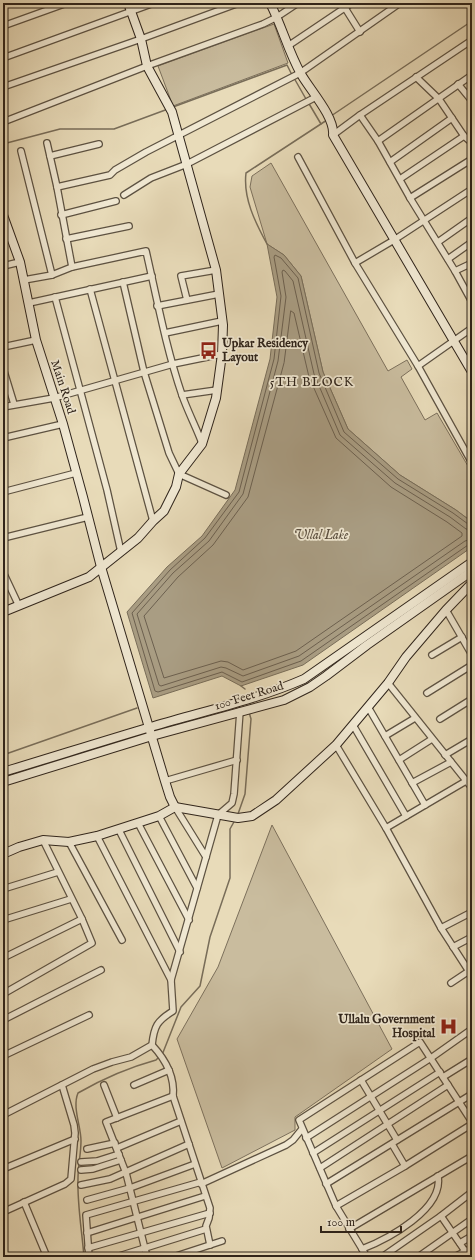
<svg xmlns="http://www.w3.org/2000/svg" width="475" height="1260" font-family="'IM FELL English',serif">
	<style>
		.green { fill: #c9bc9e; stroke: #7c705c }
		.water { fill: #a99d83; stroke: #786d59 }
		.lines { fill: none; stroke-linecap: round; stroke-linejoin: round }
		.shore { stroke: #6c604f; stroke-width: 1 }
		.stream { stroke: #786d59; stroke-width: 1.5 }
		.street-casing { stroke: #5d5242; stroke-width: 8 }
		.secondary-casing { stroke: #2f241b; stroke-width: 10 }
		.street { stroke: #f0e8d2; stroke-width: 5.5 }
		.secondary { stroke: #f0e8d2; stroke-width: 8 }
		.labels { text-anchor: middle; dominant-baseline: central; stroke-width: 3.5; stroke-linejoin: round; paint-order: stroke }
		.poi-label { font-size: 12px; font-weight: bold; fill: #2f241b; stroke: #f0e8d2; text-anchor: start }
		.street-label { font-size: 12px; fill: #2f241b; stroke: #f0e8d2 }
		.neighbourhood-label { font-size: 13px; letter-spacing: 1px; fill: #2f241b; stroke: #f0e8d2 }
		.water-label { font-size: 13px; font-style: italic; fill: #5a4e3f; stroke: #f0e8d2 }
	</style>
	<rect width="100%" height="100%" fill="#e8dbb9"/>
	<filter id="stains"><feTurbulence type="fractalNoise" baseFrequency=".005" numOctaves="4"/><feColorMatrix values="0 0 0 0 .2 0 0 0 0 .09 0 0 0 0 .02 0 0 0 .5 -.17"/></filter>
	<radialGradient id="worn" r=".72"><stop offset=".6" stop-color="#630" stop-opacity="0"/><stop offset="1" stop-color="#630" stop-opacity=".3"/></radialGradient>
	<g class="green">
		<polygon points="274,24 288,63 173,106 158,66"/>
		<polygon points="271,163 388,371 407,360 412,369 401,377 425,420 437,413 472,473 472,522 456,510 400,475 348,429 323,372 301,276 284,255 267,244 250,187 252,176"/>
		<polygon points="272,825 392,1049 295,1117 295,1130 222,1168 177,1039 218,967"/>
	</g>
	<polygon class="water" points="267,244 284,255 301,276 323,372 348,429 400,475 456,510 472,522 472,547 303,665 241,686 222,676 153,698 127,612 167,567 202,536 235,490 270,359 277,297"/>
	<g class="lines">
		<g class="shore">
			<polygon points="291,311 294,313 309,377 336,438 391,487 447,522 462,533 462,536 296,651 243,670 228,662 221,661 164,678 144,616 178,577 213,545 248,497 284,363"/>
			<polyline points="472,525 468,524 453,513 398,479 344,432 319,373 298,278 281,258 275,255 274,257 281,296 274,359 239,492 205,538 170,570 132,613 155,691 158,692 222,672 242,682 301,661 468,545 472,544"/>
			<polyline points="472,530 466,529 450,517 395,483 340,435 314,374 293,281 285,271 283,270 282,272 286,297 278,361 243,494 209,541 173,573 137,614 159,685 161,686 221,667 226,668 243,676 299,656 465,541 472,539"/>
		</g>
		<g class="stream">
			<polyline points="294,78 306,99"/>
			<polyline points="308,102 321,124"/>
			<polyline points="173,107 287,65 292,75"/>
			<polyline points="331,116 472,21"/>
			<polyline points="3,144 60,129 114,129 168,109"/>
			<path d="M267,244c-12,-22 -24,-46 -21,-71l81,-53"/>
			<polyline points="241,686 245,689"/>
			<polyline points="3,755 137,708"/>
			<polyline points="238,814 245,794 251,719 249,712"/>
			<polyline points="162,1055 181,1007 200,986 210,937 230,878 230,829 235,820"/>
			<path d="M84,1257c-2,-26 -7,-53 -6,-79 0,-12 3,-25 3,-37 0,-15 -9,-34 -3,-48 26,-15 49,-25 78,-33l3,-3"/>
		</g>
		<defs>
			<g id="street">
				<polyline points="345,8 360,32"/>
				<polyline points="3,26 67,3"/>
				<polyline points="288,46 352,3"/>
				<polyline points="3,58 154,3"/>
				<polyline points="416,77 439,99 464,136 472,143"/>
				<polyline points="458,84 472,101"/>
				<polyline points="3,87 141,39 239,3"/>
				<polyline points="360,115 378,141 410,198 455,271 472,302"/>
				<polyline points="3,122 147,66 263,24 277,17 298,3"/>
				<polyline points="333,135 360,115 472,40"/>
				<polyline points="378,141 472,75"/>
				<polyline points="47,143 57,187 72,267"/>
				<polyline points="21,151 52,275"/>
				<polyline points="50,156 99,144"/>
				<polyline points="298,157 355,263 418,366 472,463"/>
				<polyline points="390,162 452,118"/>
				<polyline points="400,179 464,136"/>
				<polyline points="57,187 110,175 115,170 146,152 300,73 400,3"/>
				<polyline points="124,195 151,178 187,164 316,97"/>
				<polyline points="410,198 472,159"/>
				<polyline points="61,215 116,201"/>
				<polyline points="66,239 129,226"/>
				<polyline points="438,242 472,218"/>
				<polyline points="448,259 472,242"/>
				<polyline points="355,263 394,240 472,189"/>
				<polyline points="3,266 20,262"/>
				<polyline points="455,271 472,263"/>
				<path d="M24,280l28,-5 20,-8 74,-16c11,48 20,97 36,144 6,17 14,32 20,48"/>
				<polyline points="123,282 144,372 169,453 179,474 226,495"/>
				<polyline points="90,289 153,521"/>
				<polyline points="55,297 107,490 121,552"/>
				<polyline points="187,300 181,276 216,270"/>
				<polyline points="29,303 152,276"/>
				<polyline points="157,306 219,294"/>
				<polyline points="165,333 222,321"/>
				<polyline points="3,347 36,340"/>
				<polyline points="418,366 472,328"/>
				<polyline points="3,368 14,404"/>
				<polyline points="182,395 217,390"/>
				<polyline points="3,407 54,398 173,364 222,354"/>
				<polyline points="3,438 63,424"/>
				<polyline points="3,492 76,473"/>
				<polyline points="3,538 88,517"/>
				<polyline points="3,572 19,606"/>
				<polyline points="446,610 472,655"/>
				<polyline points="432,655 462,637"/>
				<polyline points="388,683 472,788"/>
				<polyline points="427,693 472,665"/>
				<polyline points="368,707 425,805"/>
				<polyline points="440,719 472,699"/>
				<polyline points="353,725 406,816"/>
				<polyline points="385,736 415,718"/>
				<polyline points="336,745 386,828 441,928 472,976"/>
				<polyline points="445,755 472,739"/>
				<polyline points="399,760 432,739"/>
				<polyline points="165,781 237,760"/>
				<polyline points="412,783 451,762"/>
				<polyline points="175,807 206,857"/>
				<polyline points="159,816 197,888"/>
				<polyline points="138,823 189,920"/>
				<polyline points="386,828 466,781"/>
				<polyline points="119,830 180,952"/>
				<polyline points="97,836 171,980"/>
				<polyline points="69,842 122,940"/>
				<polyline points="3,889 58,872"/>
				<polyline points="3,920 71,899"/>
				<polyline points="441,928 472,912"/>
				<polyline points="453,947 472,937"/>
				<polyline points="3,958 82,919"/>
				<polyline points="451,983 472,969"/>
				<polyline points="3,994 92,943 82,919 43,840"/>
				<polyline points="3,1020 101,970"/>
				<path d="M152,1045c13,14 23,31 21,51l37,112 -1,10 -3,8 4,19"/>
				<polyline points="3,1056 89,1015"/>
				<polyline points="443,1077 472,1059"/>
				<polyline points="361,1080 397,1140"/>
				<polyline points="104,1085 117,1118"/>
				<polyline points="134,1085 169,1070"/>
				<path d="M3,1115l90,-46 19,-7 19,-5 21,-12c2,-19 5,-24 21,-34l-2,-31 47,-165 14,-12 2,-9 6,-83"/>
				<polyline points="306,1138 431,1058 472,1029"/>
				<polyline points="392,1144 405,1166"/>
				<polyline points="117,1148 181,1121"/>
				<polyline points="87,1149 115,1143"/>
				<polyline points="313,1153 440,1072"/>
				<polyline points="81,1162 97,1161 119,1154"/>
				<polyline points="320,1168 448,1085"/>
				<polyline points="3,1169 75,1139"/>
				<polyline points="81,1170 93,1169 121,1160"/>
				<polyline points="201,1184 286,1145 293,1140 302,1129"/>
				<polyline points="326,1184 472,1094"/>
				<polyline points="81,1185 110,1179 189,1144"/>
				<polyline points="87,1200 130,1188 195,1164"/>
				<polyline points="24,1202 47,1257"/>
				<polyline points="336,1206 405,1166 472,1124"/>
				<polyline points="3,1212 65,1184 71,1179 75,1133 74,1125 62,1085"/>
				<polyline points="441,1216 465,1251"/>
				<polyline points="349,1229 472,1156"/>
				<polyline points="87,1233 205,1196"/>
				<polyline points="460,1243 472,1236"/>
				<polyline points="88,1248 210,1213"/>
				<path d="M362,1249c26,-10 82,-40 76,-73"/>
				<polyline points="3,1251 5,1257"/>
				<polyline points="89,1257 86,1215 201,1182"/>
				<polyline points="116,1257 206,1229"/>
				<polyline points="147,1257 126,1173 106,1122 173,1096"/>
				<polyline points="173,1257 222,1241"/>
				<polyline points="367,1257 336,1206 299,1120 420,1042 472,1122"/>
				<polyline points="382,1257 441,1216 472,1192"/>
				<polyline points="418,1257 472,1219"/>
				<polyline points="454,1257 472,1248"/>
			</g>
			<g id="secondary">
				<path d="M270,3c12,23 18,48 31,71 9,16 34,43 32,61l139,237"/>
				<polyline points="3,215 20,262 36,340 63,424 83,497 101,567 165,781 170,797 175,807"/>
				<polyline points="3,612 89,577 138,538 153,521 164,511 176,487 179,474 202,444 216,398 222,354 223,325 216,270 172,112 147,66 141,39 128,3"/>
				<path d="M3,772c50,-15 100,-31 151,-46 50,-15 102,-26 150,-47l168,-117"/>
				<polyline points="3,782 152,736 284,700 310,687 326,676 367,645 472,571"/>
				<polyline points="3,854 19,847 43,840 69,842 97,836 159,816 175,807 238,818 252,816 276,800 336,745 388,683 406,657 446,610 472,583"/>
			</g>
		</defs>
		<use href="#street" class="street-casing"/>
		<use href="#secondary" class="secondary-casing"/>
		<use href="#street" class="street"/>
		<use href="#secondary" class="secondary"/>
	</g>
	<defs>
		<symbol id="bus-bare" viewBox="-9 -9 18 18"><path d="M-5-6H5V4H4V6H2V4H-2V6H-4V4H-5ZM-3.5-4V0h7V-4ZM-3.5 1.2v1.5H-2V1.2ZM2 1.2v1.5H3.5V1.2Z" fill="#8f2418" stroke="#f0e8d2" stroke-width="2.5" paint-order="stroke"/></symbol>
		<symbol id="hospital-bare" viewBox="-9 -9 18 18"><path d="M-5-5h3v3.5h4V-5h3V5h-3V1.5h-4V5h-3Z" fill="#8f2418" stroke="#f0e8d2" stroke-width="2.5" paint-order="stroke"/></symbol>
	</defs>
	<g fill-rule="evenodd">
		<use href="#bus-bare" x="196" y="338" width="25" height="25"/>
		<use href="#hospital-bare" x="436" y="1014" width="25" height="25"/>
	</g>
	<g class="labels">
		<g class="poi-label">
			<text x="222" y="343">Upkar Residency<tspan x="222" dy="14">Layout</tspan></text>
			<text x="435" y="1019" text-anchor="end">Ullalu Government<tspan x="435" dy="14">Hospital</tspan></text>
		</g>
		<g class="street-label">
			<text transform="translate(63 387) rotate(72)">Main Road</text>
			<text transform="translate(249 696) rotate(-17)">100 Feet Road</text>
		</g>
		<g class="neighbourhood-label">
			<text x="312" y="382">5TH BLOCK</text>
		</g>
		<g class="water-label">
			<text x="321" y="535">Ullal Lake</text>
		</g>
	</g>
	<rect width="475" height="1260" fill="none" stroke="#e8dbb9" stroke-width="16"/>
	<rect x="4" y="4" width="467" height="1252" fill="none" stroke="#2f241b" stroke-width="2"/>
	<rect x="8" y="8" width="459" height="1244" fill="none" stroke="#2f241b"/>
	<path d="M321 1226v6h80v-6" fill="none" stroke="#2f241b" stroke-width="2"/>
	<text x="327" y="1226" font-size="12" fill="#2f241b" stroke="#f0e8d2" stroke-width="3" paint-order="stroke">100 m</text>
	<rect width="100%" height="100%" filter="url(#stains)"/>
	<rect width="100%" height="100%" fill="url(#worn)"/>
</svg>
